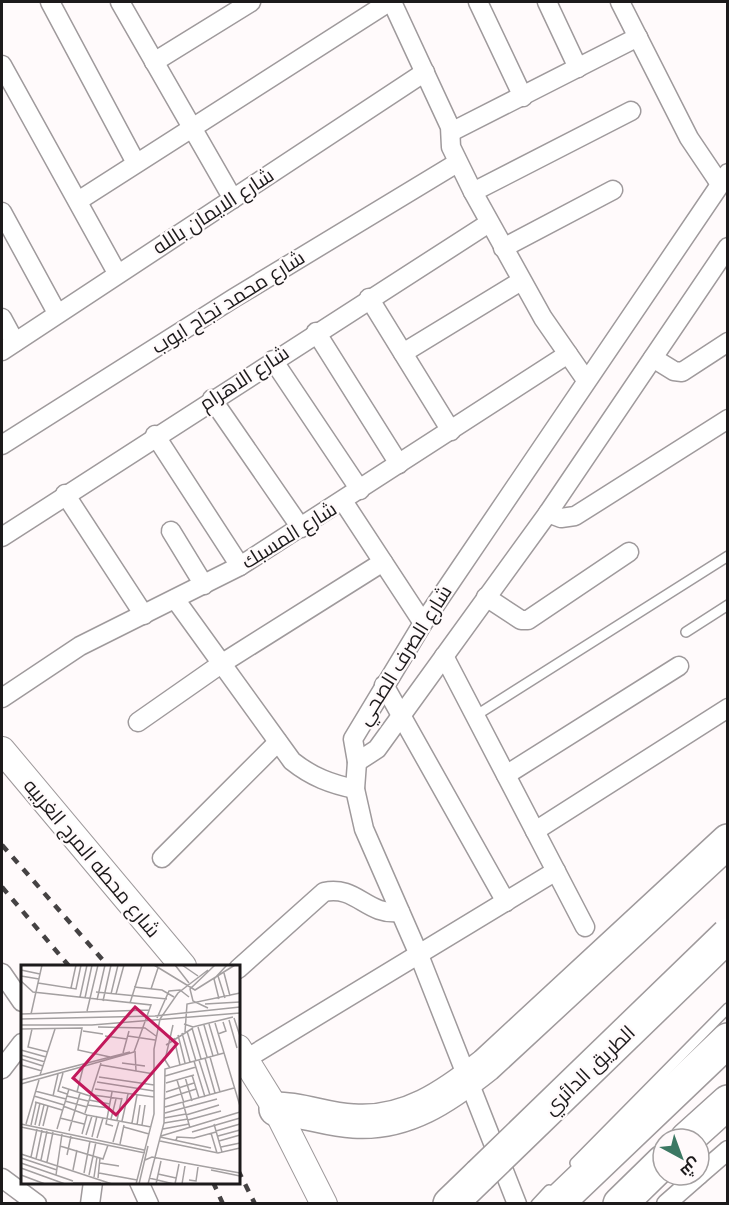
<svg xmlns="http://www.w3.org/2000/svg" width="729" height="1205" font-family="'Roboto Serif',Cairo,serif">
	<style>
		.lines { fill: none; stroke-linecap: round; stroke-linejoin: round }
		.lane-casing { stroke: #9f9a9c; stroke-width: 12 }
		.street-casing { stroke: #9f9a9c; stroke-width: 21 }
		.secondary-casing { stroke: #9f9a9c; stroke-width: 28 }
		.highway-casing { stroke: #9f9a9c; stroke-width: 36 }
		.lane { stroke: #fff; stroke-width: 9 }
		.street { stroke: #fff; stroke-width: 18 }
		.secondary { stroke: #fff; stroke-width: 26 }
		.highway { stroke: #fff; stroke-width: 33 }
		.rail { stroke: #454243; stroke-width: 4.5; stroke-dasharray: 8 8; stroke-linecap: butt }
		.highway-bridge-casing { stroke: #9f9a9c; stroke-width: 36; stroke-linecap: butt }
		.highway-bridge { stroke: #fff; stroke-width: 33 }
		.labels { text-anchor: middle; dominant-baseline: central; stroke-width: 4.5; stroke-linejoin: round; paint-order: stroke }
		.street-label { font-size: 20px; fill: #1c1a1b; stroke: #fffafb }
		.inset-road { fill: none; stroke: #a4a0a1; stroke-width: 1.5 }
		.view { fill: #c2185b; fill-opacity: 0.15; stroke: #c2185b; stroke-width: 3 }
		.inset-edge { fill: none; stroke: #1c1a1b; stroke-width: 3 }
	</style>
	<rect width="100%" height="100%" fill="#fffafb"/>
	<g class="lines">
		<defs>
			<g id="lane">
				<polyline points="686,632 728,605"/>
				<polyline points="475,716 728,556"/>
				<polyline points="575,1163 728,1008"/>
				<polyline points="536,1204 549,1190"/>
			</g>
			<g id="street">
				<polyline points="50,2 136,163"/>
				<polyline points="120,2 233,199"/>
				<polyline points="392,2 450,127 451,147 473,192 543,318 586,380"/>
				<polyline points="478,2 523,97"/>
				<polyline points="547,2 578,68"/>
				<polyline points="620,2 689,138 720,184"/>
				<polyline points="154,62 251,2"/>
				<polyline points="2,65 117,273"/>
				<polyline points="451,132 638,37"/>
				<polyline points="473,192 631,111"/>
				<polyline points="78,201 389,2"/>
				<polyline points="2,212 57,313"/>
				<polyline points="503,248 613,190"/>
				<polyline points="369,298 451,431"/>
				<polyline points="2,318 15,342"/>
				<polyline points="316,332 399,464"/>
				<polyline points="2,351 425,72"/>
				<polyline points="403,353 521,281"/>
				<polyline points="653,358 674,371 682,372 728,342"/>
				<polyline points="273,360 360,490"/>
				<polyline points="212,399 301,528"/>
				<polyline points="155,435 240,566"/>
				<polyline points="2,445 234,298 457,163"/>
				<polyline points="65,494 144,615"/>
				<polyline points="343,501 423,623"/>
				<polyline points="548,513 561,518 575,516 728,419"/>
				<polyline points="171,531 204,585"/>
				<polyline points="2,537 489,223"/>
				<polyline points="486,597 521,620 528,620 629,552"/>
				<path d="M175,599l117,162c20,16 39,23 63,28"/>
				<polyline points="444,656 585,927"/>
				<polyline points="384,685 506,902"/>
				<polyline points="2,698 80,646 240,566 568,354"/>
				<polyline points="138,722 221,664 383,562"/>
				<polyline points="357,762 377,749 548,513 728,247"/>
				<polyline points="506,775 679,666"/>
				<polyline points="535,831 728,708"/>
				<polyline points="162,858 278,742"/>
				<path d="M238,969l86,-77c33,-7 42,24 76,20"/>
				<polyline points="2,973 22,1002"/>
				<polyline points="246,1059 556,871"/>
				<polyline points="2,1069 22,1043"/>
				<polyline points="699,1175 728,1150"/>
				<polyline points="2,1178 37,1204"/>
				<polyline points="139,1182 149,1204"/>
				<polyline points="90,1204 93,1182"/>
				<polyline points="517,1204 419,955 364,829 355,789 357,762 353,739 423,623 728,173"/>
				<polyline points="666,1204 699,1175"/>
			</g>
			<g id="secondary">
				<polyline points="2,750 183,966"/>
				<polyline points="238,1048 276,1109 324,1204"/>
			</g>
			<g id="highway">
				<path d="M276,1109c26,0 51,11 77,12 53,4 94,-25 133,-56l242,-224"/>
				<polyline points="687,1139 728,1102"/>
				<polyline points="450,1204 480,1175"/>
				<polyline points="556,1204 728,1040"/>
				<polyline points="620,1204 663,1162"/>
			</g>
		</defs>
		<use href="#lane" class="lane-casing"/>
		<use href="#street" class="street-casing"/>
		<use href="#secondary" class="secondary-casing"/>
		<use href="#highway" class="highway-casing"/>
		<use href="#lane" class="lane"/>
		<use href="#street" class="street"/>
		<use href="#secondary" class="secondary"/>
		<use href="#highway" class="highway"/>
		<g class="rail">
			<polyline points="2,845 108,966"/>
			<polyline points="2,887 69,966"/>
			<polyline points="238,1170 255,1204"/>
			<polyline points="213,1182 223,1204"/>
		</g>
		<defs>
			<polyline id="highway-bridge" points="480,1175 728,935"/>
		</defs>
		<use href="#highway-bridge" class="highway-bridge-casing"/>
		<use href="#highway-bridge" class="highway-bridge"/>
	</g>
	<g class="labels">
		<g class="street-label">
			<text transform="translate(213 211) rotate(-33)">شارع الايمان بالله</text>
			<text transform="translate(228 302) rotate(-32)">شارع محمد نجاح ايوب</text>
			<text transform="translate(244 378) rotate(-33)">شارع الاهرام</text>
			<text transform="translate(289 535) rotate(-32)">شارع المسبك</text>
			<text transform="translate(404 655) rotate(-58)">شارع الصرف الصحي</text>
			<text transform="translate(92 858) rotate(50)">شارع محطه المرج الغربيه</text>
			<text transform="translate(589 1070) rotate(-44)">الطريق الدائري</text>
		</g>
	</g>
	<g transform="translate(21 965)">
		<rect width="219" height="219" fill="#fffafb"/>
		<path class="inset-road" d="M133,0l41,25 40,-25M154,0l14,18M161,0l16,11M0,5l19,4M203,8l6,23M0,11l18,3M197,11l7,22M0,16l12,11 118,13 -17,47M17,18l38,6 5,-24M113,22l28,3 12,7M50,23l5,-23M130,24l7,-21M75,27l71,7M90,29l7,-29M95,29l8,-29M59,32l7,-32M64,33l7,-33M198,34l-5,-20 13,-14M76,35l8,-35M82,36l8,-36M109,38l12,-38M184,39l35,-2M187,43l-15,-7 -3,-12 25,-24M66,46l11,-46M0,49l128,-4M10,49l11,-49M136,53l12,-27 11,-1 9,7M213,53l6,18M0,54l134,-3 85,-9M208,55l8,28M194,58l25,83M163,59l9,3 40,-10M188,59l9,30M0,60h71l148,-12M183,60l9,31M77,62l47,1 11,8M177,62l9,30M171,63l9,31M0,64l61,-1 -4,22 32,7M11,64l-4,18 20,5M62,66l20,3M166,66l9,30M164,67l2,-28 53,-11M161,68l8,29M197,69l8,-3 -3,-9M157,70l7,28M84,71l22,3M107,71l27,4M153,73l6,27M145,80l27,-17M0,85l25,7M114,86l1,20M102,88l6,-22M0,90l24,7M189,92l10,35M184,93l10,35M0,94l22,7M178,95l11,35M173,96l11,36M101,98l23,3M0,100l21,6M80,100l53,9M149,103l-5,-8 8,-35M42,108l-5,18 9,3M19,110l15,-46M171,110l7,23M144,111l31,-9M78,112l55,8M164,112l7,24M0,115l109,-28M156,115l7,23M76,117l57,9M145,118l28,-8M0,119l113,-32M41,122l28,9M74,124l59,8M14,126l31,8M56,127l6,-24M91,127l-6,32 7,2M145,127l28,-9M72,130l29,4M13,131l30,9M32,131l5,-22M46,131l21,5M144,134l31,-10M68,135l21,4M44,136l22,6M14,137l27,8M162,138l7,25M66,140l22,3M42,141l24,9 64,12M144,142l69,-19M64,148l16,-50M144,148l52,-14M165,150l33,-10M39,153l24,6M143,153l22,-4M90,154l5,-20M96,155l5,-22M167,155l33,-9M101,156l6,-27M111,158l5,-28M143,158l24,-4M0,159l123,26M5,159l13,-44M193,159l8,28M10,160l5,-22M14,160l5,-22M116,160l3,-20M121,160l3,-20M18,161l5,-21M22,161l5,-20M0,162l124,26M103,162l25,7M36,164l12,-40M142,164l26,-5M48,166l11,-38M195,166l24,-7M171,167l48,-14M190,168l6,20M61,169l5,-19M65,170l6,-19M140,171l79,-24M197,171l22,-6M71,172l5,-21M139,172l51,11M76,173l6,-20M139,176l58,12 22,-5M155,176l1,-4 17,1 22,-6M198,176l21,-6M92,177l6,-21M99,179l4,-19M39,181l43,13 5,-14M200,182l19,-4M0,189l91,30M46,190l4,-19M10,192l6,-28M0,193l36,12M15,194l6,-29M20,195l6,-29M124,195l7,-3 88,16M26,197l6,-30M0,198l52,18M79,198l19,3M0,203l44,16M52,205l4,-20M190,205l29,6M63,208l6,-32M78,208l38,7M137,209l18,4M0,210l24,9M35,210l6,-41M68,210l7,-33M73,212l3,-20M77,213l2,-20M128,213l25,6M168,215l7,1 2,-14M52,218h28M115,219l18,-70v-65l6,-30 18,-26 30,-23M118,219l9,-38M127,219l16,-61 1,-54 59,-16M135,219l5,-23M154,219l4,-20M161,219l3,-18"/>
		<path class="view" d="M114,42l42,37 -61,71 -43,-37z"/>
		<rect width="219" height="219" class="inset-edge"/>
	</g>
	<rect width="729" height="1205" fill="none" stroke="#1c1a1b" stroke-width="6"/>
	<g transform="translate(681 1157) rotate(139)"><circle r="28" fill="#fffafb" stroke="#a4a0a1" stroke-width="1.5"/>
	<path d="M0-4.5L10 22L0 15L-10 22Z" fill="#3c7863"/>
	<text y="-9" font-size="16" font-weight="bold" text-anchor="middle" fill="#1c1a1b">ش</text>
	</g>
</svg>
